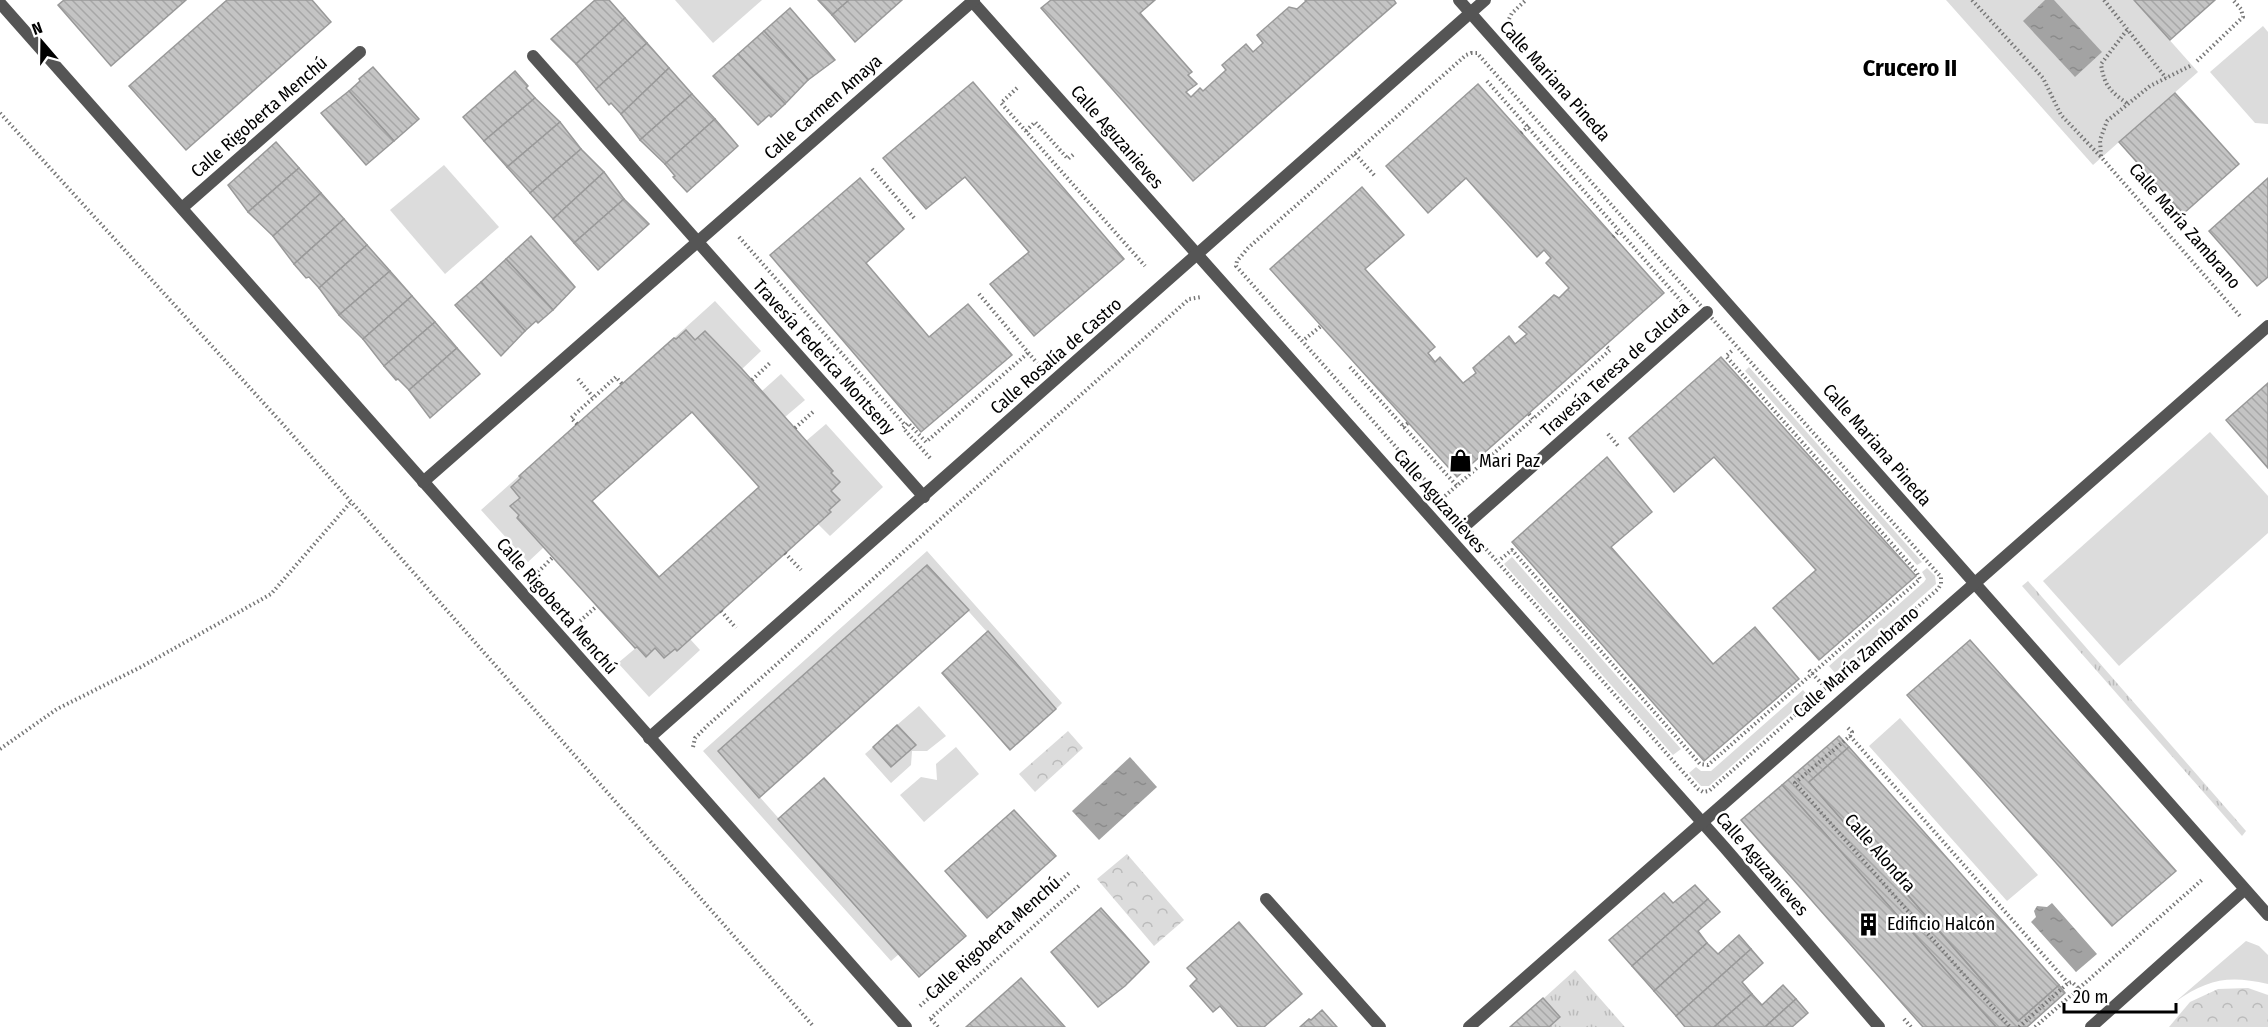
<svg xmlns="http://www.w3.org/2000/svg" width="2268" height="1027" font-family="'Fira Sans Condensed',sans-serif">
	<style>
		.grass { fill: url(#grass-tufts) }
		.forest { fill: url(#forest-crowns) }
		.garden { fill: #dcdcdc }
		.water { fill: url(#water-ripples) }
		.building { fill: url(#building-back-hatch); stroke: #999; stroke-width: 1.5; fill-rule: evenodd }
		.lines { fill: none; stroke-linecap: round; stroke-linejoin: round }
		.path { stroke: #777; stroke-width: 4; stroke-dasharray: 1.5 3; stroke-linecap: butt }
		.street { stroke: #555; stroke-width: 12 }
		.labels { text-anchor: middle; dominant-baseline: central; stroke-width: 5; stroke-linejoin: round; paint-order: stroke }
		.street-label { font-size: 18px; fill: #000; stroke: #fff }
		.poi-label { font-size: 18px; fill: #000; stroke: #fff; text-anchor: start }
		.district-label { font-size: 24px; font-weight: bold; fill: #000; stroke: #fff }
	</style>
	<defs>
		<pattern id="grass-tufts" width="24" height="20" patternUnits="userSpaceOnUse" patternTransform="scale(1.5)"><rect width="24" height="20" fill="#dcdcdc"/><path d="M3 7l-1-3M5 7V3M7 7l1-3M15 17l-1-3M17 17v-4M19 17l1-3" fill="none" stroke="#bbb"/></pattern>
		<pattern id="forest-crowns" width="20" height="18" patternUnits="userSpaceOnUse" patternTransform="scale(1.5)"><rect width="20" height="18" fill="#dcdcdc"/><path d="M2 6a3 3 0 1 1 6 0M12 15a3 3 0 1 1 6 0" fill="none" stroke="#bbb"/></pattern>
		<pattern id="water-ripples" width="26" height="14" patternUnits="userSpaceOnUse" patternTransform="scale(1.5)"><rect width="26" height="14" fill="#a3a3a3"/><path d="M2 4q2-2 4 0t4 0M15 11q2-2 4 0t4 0" fill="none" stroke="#8b8b8b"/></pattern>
		<pattern id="building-back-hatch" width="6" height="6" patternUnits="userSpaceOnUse" patternTransform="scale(1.5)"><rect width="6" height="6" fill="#c4c4c4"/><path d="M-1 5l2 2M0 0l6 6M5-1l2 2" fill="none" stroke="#a7a7a7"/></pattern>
	</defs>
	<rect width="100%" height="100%" fill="#fff"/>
	<g class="grass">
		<polygon points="2028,581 2246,831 2242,836 2022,586"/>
		<polygon points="1575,970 1625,1027 1549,1027 1560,1017 1543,999"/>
	</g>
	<g class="forest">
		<polygon points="1068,731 1083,748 1035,792 1019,774"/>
		<polygon points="1127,854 1184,920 1154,946 1097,879"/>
		<polygon points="2248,988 2268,995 2268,1027 2169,1027 2190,1002 2218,989"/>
	</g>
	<g class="garden">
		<polygon points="675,0 762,0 713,43"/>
		<polygon points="1946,0 2134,0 2198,72 2093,165"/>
		<polygon points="2263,26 2268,32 2268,124 2255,123 2210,72"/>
		<polygon points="444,165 499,227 445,274 390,210"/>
		<polygon points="715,301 761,351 742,369 705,331 695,340 686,330 676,339 674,338"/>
		<polygon points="1749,367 1922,562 1917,565 1745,371"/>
		<polygon points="781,374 805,400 785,417 762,391"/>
		<polygon points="826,424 883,487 830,536 818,524 831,512 829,510 839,500 831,491 840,482 831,473 833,470 806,441"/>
		<polygon points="2210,432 2268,496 2268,533 2119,666 2043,581"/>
		<polygon points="519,476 521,478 511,487 520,498 510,506 519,515 517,518 544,547 528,562 481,510"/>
		<polygon points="927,551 1062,703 1056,709 927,565 719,751 899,954 891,961 703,751"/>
		<polygon points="1512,557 1681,749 1673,755 1504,564"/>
		<polygon points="1927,568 1935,576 1936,584 1835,673 1829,666 1924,582 1926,579 1922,572"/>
		<polygon points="690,639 700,650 649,697 618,663 637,647 646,657 655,648 664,658 675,649 677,651"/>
		<polygon points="1803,690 1809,697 1709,786 1701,786 1689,773 1696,767 1701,771 1711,771"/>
		<polygon points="919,706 946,736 927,751 912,751 911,765 891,783 865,754 873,747 891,767 915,745 897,725"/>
		<polygon points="1900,718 2038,875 2007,901 1869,746"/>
		<polygon points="956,747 979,774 924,822 900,795 921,777 937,780 936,764"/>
		<path d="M2246,941l13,5 9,9v29c-40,-9 -60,-5 -93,18z"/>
	</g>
	<g class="water">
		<polygon points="2045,0 2054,0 2102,52 2075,77 2023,21"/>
		<polygon points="1130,757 1157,787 1099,840 1072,811"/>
		<polygon points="2052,903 2097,954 2076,972 2031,922 2036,917 2034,911 2037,906 2047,907"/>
	</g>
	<g class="building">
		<polygon points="64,0 186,0 111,66 58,5"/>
		<polygon points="227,0 312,0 331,22 186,150 129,86"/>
		<polygon points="595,0 609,0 625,18 576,64 551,39"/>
		<polygon points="818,0 849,0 832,15"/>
		<polygon points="849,0 902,0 855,42 832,15"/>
		<polygon points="1051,0 1155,0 1140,13 1192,72 1188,75 1197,84 1186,92 1191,97 1200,88 1203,91 1226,70 1222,65 1246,44 1253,52 1263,43 1257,35 1289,7 1297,9 1306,1 1305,0 1394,0 1396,3 1193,181 1041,8"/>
		<polygon points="2134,0 2215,0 2170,40"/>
		<polygon points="790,8 835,60 808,80 764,31"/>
		<polygon points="625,18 647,43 596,89 576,64"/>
		<polygon points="764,31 808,80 785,104 738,54"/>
		<polygon points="647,43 669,68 621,114 611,103 609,105 596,89"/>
		<polygon points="738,54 785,104 771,117 769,115 758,125 713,76"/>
		<polygon points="373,67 419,119 394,141 349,91 360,81 359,79"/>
		<polygon points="669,68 692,94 640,140 621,114"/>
		<polygon points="515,71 528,86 526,88 535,98 484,141 463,117"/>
		<polygon points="973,82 1124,259 1034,336 990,284 1029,252 965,177 926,209 883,158"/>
		<polygon points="1478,84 1664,293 1457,477 1270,269 1362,187 1404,235 1365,269 1435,347 1428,353 1435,362 1440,357 1463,383 1476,373 1473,368 1509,336 1515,344 1527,334 1519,327 1554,295 1559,298 1569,288 1546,263 1551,258 1544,250 1537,257 1466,178 1428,213 1386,166"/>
		<polygon points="349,91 394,141 366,165 321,113"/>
		<polygon points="2175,93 2239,164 2183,214 2119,142"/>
		<polygon points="692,94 715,119 665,164 640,140"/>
		<polygon points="535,98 560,122 507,167 484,141"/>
		<polygon points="715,119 738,146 687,192 673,177 675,176 665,164"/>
		<polygon points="560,122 581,149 530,193 507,167"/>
		<polygon points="276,142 299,168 248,212 228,185"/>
		<polygon points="581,149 604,172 553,219 530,193"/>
		<polygon points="299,168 321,193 273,236 248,212"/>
		<polygon points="604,172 624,199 574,243 553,219"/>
		<polygon points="860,178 904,229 866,263 929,337 968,304 1012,355 921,432 770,255"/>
		<polygon points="2268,178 2268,277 2257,286 2209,231"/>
		<polygon points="321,193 344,219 294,264 273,236"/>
		<polygon points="624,199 649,224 598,270 574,243"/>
		<polygon points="344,219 367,245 319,288 309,277 306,278 294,264"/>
		<polygon points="531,236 575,287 553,310 506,259"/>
		<polygon points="367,245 390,271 339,315 319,288"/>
		<polygon points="506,259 553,310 538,323 536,321 525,331 481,282"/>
		<polygon points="390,271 412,296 363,339 339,315"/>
		<polygon points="481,282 525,331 501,356 455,305"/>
		<polygon points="412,296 435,322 384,366 363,339"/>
		<polygon points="435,322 457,348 409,390 398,379 396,380 384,366"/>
		<path d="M686,330l9,10 10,-9 37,38 91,102 -2,2 9,9 -9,9 9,9 -11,10 2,2 -154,139 -2,-2 -11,9 -9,-10 -9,9 -9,-10 -2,1 -118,-130 2,-3 -9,-9 10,-8 -9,-11 10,-9 -2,-2 76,-68 79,-70 2,1zM692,412l67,75 -100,90 -67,-76z"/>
		<polygon points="457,348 480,374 430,418 409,390"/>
		<polygon points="1721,357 1916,576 1819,660 1773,608 1816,570 1714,457 1674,492 1629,438"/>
		<polygon points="2268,383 2268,468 2226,420"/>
		<polygon points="1607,457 1652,512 1611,547 1713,664 1755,627 1799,679 1704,761 1512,542"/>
		<polygon points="927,565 969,610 759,798 718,751"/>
		<polygon points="988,631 1056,709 1010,750 942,673"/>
		<polygon points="1970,640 2176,871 2112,926 1907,695"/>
		<polygon points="897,725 916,745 891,767 873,747"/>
		<polygon points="1839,736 1849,747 1809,782 2007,1009 2018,1021 2059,985 2065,993 2027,1027 1996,1027 1782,785"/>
		<polygon points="1849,747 2059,985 2018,1021 1809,782"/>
		<polygon points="824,778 966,936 919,977 778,819"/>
		<polygon points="1782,785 1996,1027 1923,1027 1741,820"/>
		<polygon points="1014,810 1056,856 987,918 945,871"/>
		<polygon points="1695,885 1708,899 1632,966 1609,940 1664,893 1673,903"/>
		<polygon points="1708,899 1720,912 1698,931 1707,943 1654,991 1632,966"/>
		<polygon points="1101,908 1149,962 1125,986 1098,1007 1051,952"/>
		<polygon points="1239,922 1302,994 1264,1027 1238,1027 1220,1006 1213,1012 1190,986 1197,979 1187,968"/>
		<polygon points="1739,935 1751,949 1676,1016 1654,991 1707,943 1718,954"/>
		<polygon points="1751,949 1763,963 1742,982 1752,994 1714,1027 1685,1027 1676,1016"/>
		<polygon points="1021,978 1065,1027 966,1027"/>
		<polygon points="1783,985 1796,999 1765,1027 1714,1027 1752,994 1762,1005"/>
		<polygon points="1543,998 1560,1017 1549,1027 1510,1027"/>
		<polygon points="1796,999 1808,1013 1792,1027 1765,1027"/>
		<polygon points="1322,1010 1337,1027 1300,1027 1309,1019 1311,1020"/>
	</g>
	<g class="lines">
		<g class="path">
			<polyline points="1972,0 2043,78 2061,115 2101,157 2240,316"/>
			<polyline points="2104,0 2166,78"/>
			<polyline points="1509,19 1512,13 1526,0"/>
			<path d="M2127,30l-26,34c3,22 10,28 27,40"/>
			<polygon points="1471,53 1477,53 1941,577 1941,584 1938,589 1709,791 1703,792 1698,789 1236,266 1237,261 1248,248 1466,55"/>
			<polyline points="2197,61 2243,17 2241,9 2233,0"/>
			<polyline points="1487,81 1681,301"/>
			<polyline points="1017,88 1001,103 1145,266"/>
			<polyline points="0,113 280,421 814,1027"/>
			<polyline points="1026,131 1035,122 1068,159 1075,153"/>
			<polyline points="1521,133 1529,126"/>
			<polyline points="1355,154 1375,176"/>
			<polyline points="2101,156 2100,140 2107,121 2150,86 2192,65"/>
			<polyline points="872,169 915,219"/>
			<polyline points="739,237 905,425"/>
			<polyline points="1613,237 1619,231"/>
			<polyline points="979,294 1037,363"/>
			<polyline points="1305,339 1321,326"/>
			<polyline points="1350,367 1457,486"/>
			<polyline points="578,379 593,397"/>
			<polyline points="752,380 771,362"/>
			<polyline points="1529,414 1533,419 1610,350 1606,346"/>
			<polyline points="577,424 571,418 616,377 622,384"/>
			<polyline points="1403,427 1408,423"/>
			<polyline points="795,428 814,411"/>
			<polyline points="1608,434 1619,447"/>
			<polyline points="930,458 903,428 908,423 926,442 1028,353"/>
			<polyline points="1445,496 1533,419"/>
			<polyline points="785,553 801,570"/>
			<polyline points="1501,559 1512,550 1700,764 1708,765 1920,579 1916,571 1726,356 1734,349"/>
			<polyline points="538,572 553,557"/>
			<polyline points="721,611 736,628"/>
			<polyline points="580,621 597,606"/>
			<polyline points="1809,670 1822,684"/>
			<polyline points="1848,728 1852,732 1850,736 1795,783 2010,1027"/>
			<polyline points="1850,736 2068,983"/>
			<polyline points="693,747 695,738 708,725 1189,299 1201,297"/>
			<polyline points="0,749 57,709 141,667 271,594 350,503"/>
			<polyline points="920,1006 1069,873"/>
			<polyline points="930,1019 1080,885"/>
			<polyline points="931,1019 938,1027"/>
			<polyline points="1904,1019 1911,1027"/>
			<polyline points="2019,1027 2068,983 2072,982 2078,988"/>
			<polyline points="2035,1027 2203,879"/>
		</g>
		<g class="street">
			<polyline points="971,0 1725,848 1879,1027"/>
			<polyline points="1459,0 2268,915"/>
			<polyline points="0,3 906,1027"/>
			<polyline points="533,56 924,497"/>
			<polyline points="182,208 360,52"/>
			<polyline points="423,482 974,0"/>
			<polyline points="1466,525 1707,312"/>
			<polyline points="649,738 1485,0"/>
			<polyline points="1266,899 1380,1027"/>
			<polyline points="1469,1027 2268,326"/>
			<polyline points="2091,1027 2244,890"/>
		</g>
	</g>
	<defs>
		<symbol id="shop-bare" viewBox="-9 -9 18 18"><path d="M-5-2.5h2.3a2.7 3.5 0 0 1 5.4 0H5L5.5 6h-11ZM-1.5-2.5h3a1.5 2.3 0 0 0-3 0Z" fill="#000" stroke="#fff" stroke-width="2.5" paint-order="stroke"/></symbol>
		<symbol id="building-bare" viewBox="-9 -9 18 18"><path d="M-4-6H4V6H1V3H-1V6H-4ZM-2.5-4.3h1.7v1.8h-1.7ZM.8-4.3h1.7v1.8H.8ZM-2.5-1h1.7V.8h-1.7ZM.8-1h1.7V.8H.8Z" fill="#000" stroke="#fff" stroke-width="2.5" paint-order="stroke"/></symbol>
	</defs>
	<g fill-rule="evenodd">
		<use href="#shop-bare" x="1444" y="444" width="33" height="33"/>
		<use href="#building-bare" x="1852" y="908" width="33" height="33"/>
	</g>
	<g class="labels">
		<g class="street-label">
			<text transform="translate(1555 81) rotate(48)">Calle Mariana Pineda</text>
			<text transform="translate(823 107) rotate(-41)">Calle Carmen Amaya</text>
			<text transform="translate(259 117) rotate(-41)">Calle Rigoberta Menchú</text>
			<text transform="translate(1117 137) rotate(49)">Calle Aguzanieves</text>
			<text transform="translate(2185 226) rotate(49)">Calle María Zambrano</text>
			<text transform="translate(1056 356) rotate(-41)">Calle Rosalía de Castro</text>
			<text transform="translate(824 357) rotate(48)">Travesía Federica Montseny</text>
			<text transform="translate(1615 369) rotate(-42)">Travesía Teresa de Calcuta</text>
			<text transform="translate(1877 445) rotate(49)">Calle Mariana Pineda</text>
			<text transform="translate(1440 501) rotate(49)">Calle Aguzanieves</text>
			<text transform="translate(557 606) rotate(49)">Calle Rigoberta Menchú</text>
			<text transform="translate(1856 662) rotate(-41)">Calle María Zambrano</text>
			<text transform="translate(1880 853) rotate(49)">Calle Alondra</text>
			<text transform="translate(1762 864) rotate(49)">Calle Aguzanieves</text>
			<text transform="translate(993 938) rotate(-42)">Calle Rigoberta Menchú</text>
		</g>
		<g class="poi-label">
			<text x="1479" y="461">Mari Paz</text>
			<text x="1887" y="924">Edificio Halcón</text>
		</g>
		<g class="district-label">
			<text x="1910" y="68">Crucero II</text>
		</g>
	</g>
	<g transform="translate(42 42) rotate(340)" stroke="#ffffff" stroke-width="4.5" paint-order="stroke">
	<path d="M0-4.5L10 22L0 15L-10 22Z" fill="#000000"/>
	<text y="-9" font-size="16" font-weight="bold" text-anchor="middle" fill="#000000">N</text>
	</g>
	<path d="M2064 1003v9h112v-9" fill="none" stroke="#000000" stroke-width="3"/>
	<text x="2073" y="1003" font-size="18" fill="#000000" stroke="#ffffff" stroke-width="4.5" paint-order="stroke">20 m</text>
</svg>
